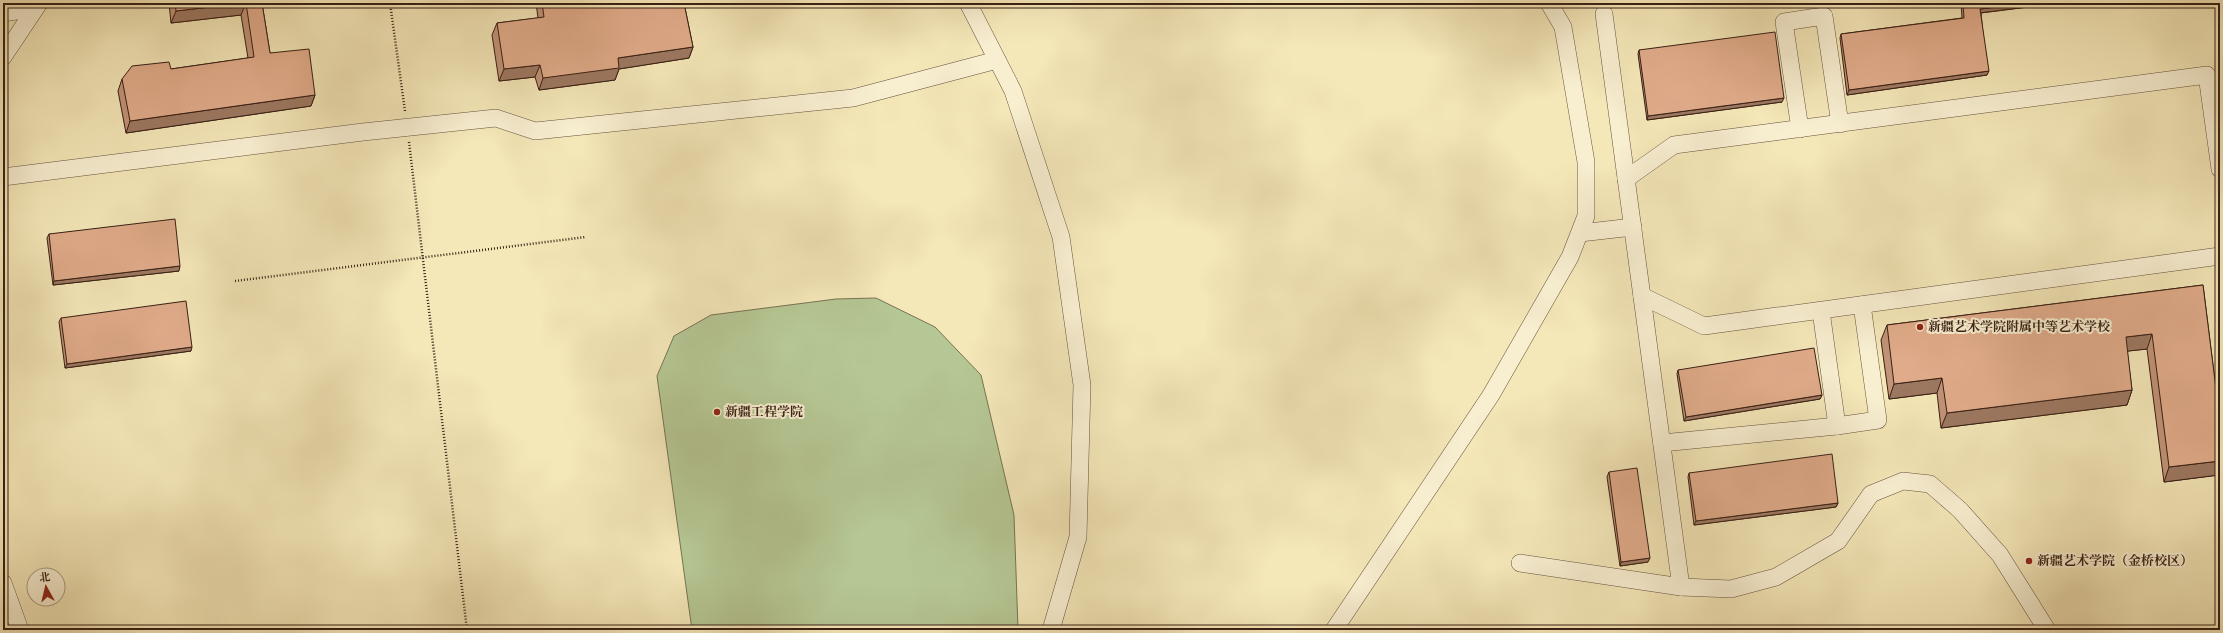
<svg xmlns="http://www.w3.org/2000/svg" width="2223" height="633" font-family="'IM FELL Double Pica','Noto Serif SC',serif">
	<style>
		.green { fill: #b5c794; stroke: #767354 }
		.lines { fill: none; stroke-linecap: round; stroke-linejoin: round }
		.minor-casing { stroke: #67513d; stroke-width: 18 }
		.path { stroke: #381f14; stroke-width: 2.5; stroke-dasharray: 1 2; stroke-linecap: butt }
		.minor { stroke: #f8efd1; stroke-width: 17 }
		.wall { fill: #c19377; stroke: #381f14 }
		.shaded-wall { fill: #9d7861; stroke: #381f14 }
		.building { fill: #e0ab8a; stroke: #381f14 }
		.poi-dot { fill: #8f2418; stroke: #f8efd1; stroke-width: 1.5 }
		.labels { text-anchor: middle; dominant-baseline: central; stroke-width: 4; stroke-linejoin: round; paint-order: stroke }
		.poi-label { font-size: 13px; font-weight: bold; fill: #381f14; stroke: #f8efd1; text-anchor: start }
	</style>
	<rect width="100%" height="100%" fill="#f4e7b8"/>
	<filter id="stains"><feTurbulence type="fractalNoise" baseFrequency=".005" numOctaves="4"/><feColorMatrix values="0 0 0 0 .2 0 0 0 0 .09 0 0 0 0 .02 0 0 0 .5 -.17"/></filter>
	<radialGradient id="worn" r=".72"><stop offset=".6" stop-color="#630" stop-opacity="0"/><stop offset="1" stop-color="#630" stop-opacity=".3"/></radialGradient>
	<polygon class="green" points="876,298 935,327 981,375 1014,515 1018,629 692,630 657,376 674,336 711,315 836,299"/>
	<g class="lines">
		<defs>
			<g id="minor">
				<polyline points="968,3 1013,91 1061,237 1082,385 1078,537 1051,630"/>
				<polyline points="3,13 35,8"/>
				<polyline points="1604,14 1681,587"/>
				<polyline points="3,57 39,3"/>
				<polyline points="1800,129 1784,22 1824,16 1840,124"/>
				<polyline points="3,177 363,132 496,118 535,131 853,98 997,60"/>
				<polyline points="1626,179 1674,145 2207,75 2220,169"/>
				<polyline points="1580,233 1633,227"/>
				<polyline points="1642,296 1704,326 2220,256"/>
				<polyline points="1821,311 1837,426 1878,420 1862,305"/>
				<polyline points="1662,443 1837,426"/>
				<polyline points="1520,563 1681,587 1731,589 1776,577 1838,541 1871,494 1903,481 1930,484 1960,510 2000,555 2047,630"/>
				<polyline points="3,583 20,630"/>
				<polyline points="1334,630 1491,395 1570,257 1586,216 1586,162 1563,27 1549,3"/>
			</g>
		</defs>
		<use href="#minor" class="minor-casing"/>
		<g class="path">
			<polyline points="390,3 405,111"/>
			<polyline points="409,142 467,630"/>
			<polyline points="235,281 586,237"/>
			<polyline points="520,630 525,630"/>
		</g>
		<use href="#minor" class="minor"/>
	</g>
	<g class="wall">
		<polygon points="169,3 262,3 270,53 315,95 311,106 126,133 118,91 122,79 171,69 248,58 241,15 171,23"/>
		<polygon points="536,3 684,3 693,47 689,58 619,69 615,80 539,90 535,77 499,81 492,35 497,23 538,18"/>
		<polygon points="1961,3 2060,3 1981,13 1987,75 1847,95 1840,38 1841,34 1962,18"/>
		<polygon points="1639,50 1782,102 1647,120 1638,54"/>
		<polygon points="49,234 179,271 53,285 47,238"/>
		<polygon points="2203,285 2220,421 2220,474 2219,475 2164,482 2147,349 2127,351 2132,390 2127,405 1941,428 1937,393 1889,399 1881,340 1887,325"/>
		<polygon points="61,318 191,351 65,368 59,322"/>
		<polygon points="1678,370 1822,395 1820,399 1684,421 1677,374"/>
		<polygon points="1609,472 1648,562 1620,566 1607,477"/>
		<polygon points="1689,473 1838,503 1836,507 1694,525 1688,477"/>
	</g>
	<g class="shaded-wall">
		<polygon points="246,3 241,15 171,23 176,11"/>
		<polygon points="2029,3 2060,3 1979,13 1980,9"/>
		<polygon points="693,47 689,58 619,69 615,80 539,90 543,78 618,58"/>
		<polygon points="540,65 535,77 499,81 504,69"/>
		<polygon points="1989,71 1987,75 1847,95 1849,90"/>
		<polygon points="315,95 311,106 126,133 130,121"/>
		<polygon points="1784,98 1782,102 1647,120 1648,116"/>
		<polygon points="180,266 179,271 53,285 54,281"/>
		<polygon points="2152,334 2147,349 2120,352 2126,337"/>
		<polygon points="192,347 191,351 65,368 67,364"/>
		<polygon points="1942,378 1937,393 1889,399 1894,384"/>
		<polygon points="2132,390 2127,405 1941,428 1947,413"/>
		<polygon points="1822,395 1820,399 1684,421 1686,417"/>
		<polygon points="2220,461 2219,475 2164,482 2169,467"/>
		<polygon points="1838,503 1836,507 1694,525 1696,521"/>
		<polygon points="1650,558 1648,562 1620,566 1621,562"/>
	</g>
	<g class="building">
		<polygon points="175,3 244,3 176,11"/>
		<polygon points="246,3 262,3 270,53 309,49 315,95 130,121 122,79 132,66 169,62 171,69 254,57"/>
		<polygon points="542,3 684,3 693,47 618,58 619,68 543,78 540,65 504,69 497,23 544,17"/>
		<polygon points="1963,3 2029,3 1980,9 1989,71 1849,90 1841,34 1964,18"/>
		<polygon points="1775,32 1784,98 1648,116 1639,50"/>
		<polygon points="175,219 180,266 54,281 49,234"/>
		<polygon points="2203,285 2220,421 2220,461 2169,467 2152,334 2126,337 2132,390 1947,413 1942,378 1894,384 1887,325"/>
		<polygon points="186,301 192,347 67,364 61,318"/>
		<polygon points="1814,348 1822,395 1686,417 1678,370"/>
		<polygon points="1832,454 1838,503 1696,521 1689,473"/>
		<polygon points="1637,468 1650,558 1621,562 1609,472"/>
	</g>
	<g class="poi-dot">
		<circle cx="1920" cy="327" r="4"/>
		<circle cx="717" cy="412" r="4"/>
		<circle cx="2029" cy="561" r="4"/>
	</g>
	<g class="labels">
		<g class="poi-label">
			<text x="1928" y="327">新疆艺术学院附属中等艺术学校</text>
			<text x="725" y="412">新疆工程学院</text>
			<text x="2037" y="561">新疆艺术学院（金桥校区）</text>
		</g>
	</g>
	<rect width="2223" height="633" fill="none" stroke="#f4e7b8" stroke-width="16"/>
	<rect x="4" y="4" width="2215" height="625" fill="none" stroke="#381f14" stroke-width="2"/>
	<rect x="8" y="8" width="2207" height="617" fill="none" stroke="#381f14"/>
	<g transform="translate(46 587) rotate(352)"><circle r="19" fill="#f8efd1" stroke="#ab9c85"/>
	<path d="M0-3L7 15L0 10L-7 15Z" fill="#8f2418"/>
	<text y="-6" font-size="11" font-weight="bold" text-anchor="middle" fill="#381f14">北</text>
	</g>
	<rect width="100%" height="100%" filter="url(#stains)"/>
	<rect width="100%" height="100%" fill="url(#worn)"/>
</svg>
